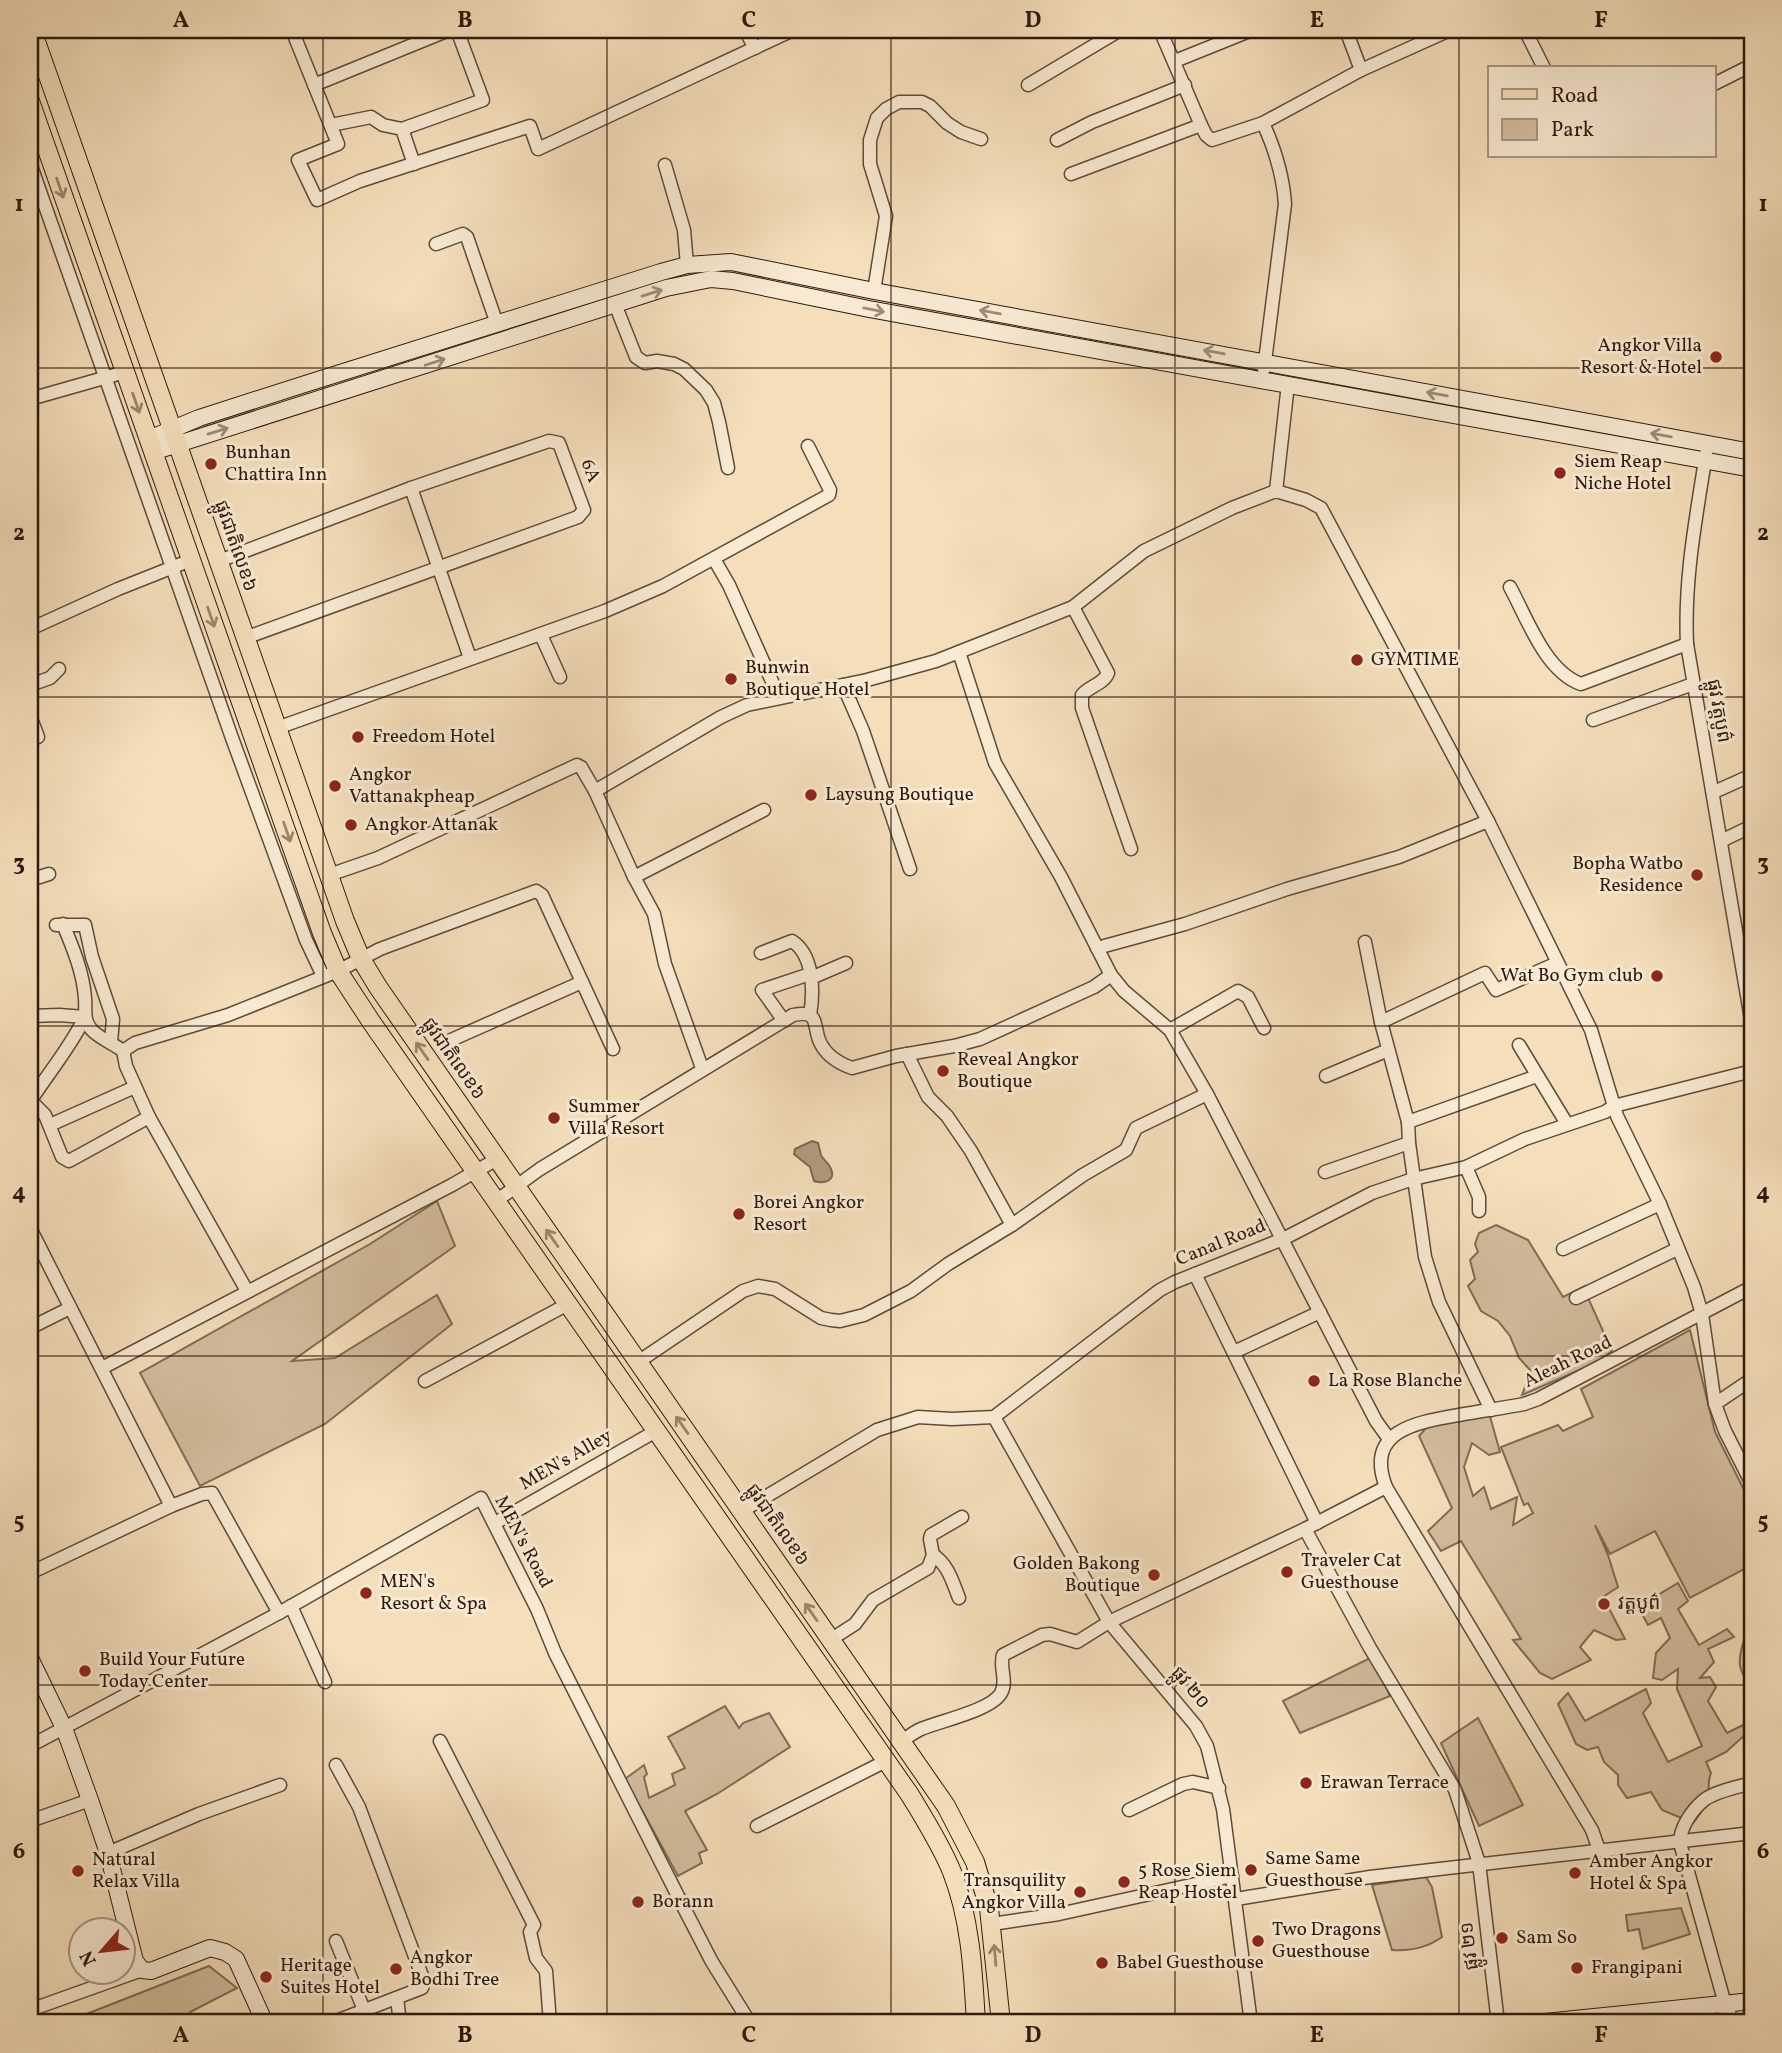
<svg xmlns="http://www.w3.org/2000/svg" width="1782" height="2053" font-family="Vollkorn,'Noto Sans Khmer',serif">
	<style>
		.green { fill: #d3bd9e; stroke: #806b56; stroke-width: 2 }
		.water { fill: #b19c80; stroke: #7c6852; stroke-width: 2 }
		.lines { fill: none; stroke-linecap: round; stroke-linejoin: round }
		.street-casing { stroke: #5f4a39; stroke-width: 15 }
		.secondary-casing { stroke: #2d190e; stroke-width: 18 }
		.primary-casing { stroke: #2d190e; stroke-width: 20 }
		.street { stroke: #f8ead3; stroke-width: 12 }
		.secondary { stroke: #f8ead3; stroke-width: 16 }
		.primary { stroke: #f5dfbb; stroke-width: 18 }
		.oneway { stroke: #9b866d }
		.oneway2 { stroke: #9d8c7a }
		.grid { fill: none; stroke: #2d190e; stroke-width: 2; stroke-opacity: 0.55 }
		.poi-dot { fill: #8f2418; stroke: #f8ead3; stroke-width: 2.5 }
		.labels { text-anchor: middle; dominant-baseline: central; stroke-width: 6; stroke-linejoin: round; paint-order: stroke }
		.poi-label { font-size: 19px; fill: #2d190e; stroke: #f8ead3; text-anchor: start }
		.street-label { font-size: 19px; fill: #2d190e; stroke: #f8ead3 }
		.neatline { fill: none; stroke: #2d190e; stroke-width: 2.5 }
		.grid-label { font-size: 23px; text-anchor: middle; font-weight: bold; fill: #2d190e }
	</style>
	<rect width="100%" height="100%" fill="#f5dfbb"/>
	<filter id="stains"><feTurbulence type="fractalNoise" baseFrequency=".00286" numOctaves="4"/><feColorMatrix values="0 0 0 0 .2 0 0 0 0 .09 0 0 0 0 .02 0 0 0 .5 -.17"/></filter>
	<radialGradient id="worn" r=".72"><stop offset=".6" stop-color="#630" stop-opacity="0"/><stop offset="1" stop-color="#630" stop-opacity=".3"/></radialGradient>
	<g class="green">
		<polygon points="437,1201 455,1246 292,1361 335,1358 437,1295 452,1324 325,1424 200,1486 140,1373 370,1244"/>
		<polygon points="1496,1225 1528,1240 1563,1297 1585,1286 1589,1300 1612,1351 1596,1363 1522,1395 1531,1371 1519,1358 1510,1336 1498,1321 1481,1311 1468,1286 1475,1279 1470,1260 1478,1252 1475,1244 1479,1233"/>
		<polygon points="1690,1330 1715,1432 1752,1506 1752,1565 1690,1598 1655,1531 1610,1554 1595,1525 1608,1555 1618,1587 1603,1597 1625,1639 1616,1640 1594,1630 1580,1647 1591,1660 1552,1679 1540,1673 1513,1640 1521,1639 1461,1541 1441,1551 1428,1531 1452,1508 1419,1436 1427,1427 1489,1413 1500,1452 1489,1455 1472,1443 1464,1467 1473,1496 1484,1487 1491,1509 1517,1497 1513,1525 1533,1513 1528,1503 1524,1505 1501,1447 1558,1425 1563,1431 1593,1417 1581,1389"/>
		<path d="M1678,1583l10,18 -10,8 21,36 28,-16 7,8 -26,12 6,13 -14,16 10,-1 6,10 -8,14 19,32 16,-8 3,9 -20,18 -20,10 5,11c-4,8 -1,15 -3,24 -2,10 -9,18 -15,26l-31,-13 -11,-18 -24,6 -9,-13v-10l-14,-13 -6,-15 -11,3 -11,-6 -18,-40 10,-11 17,28 61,-32 5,14 -8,10 25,49 34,-16 -25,-57 1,-20 -16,11 -9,-2 3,-25 14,-15 -9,-20 -13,7 -10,-18z"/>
		<path d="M1752,1637v53c-13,-21 -16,-25 -8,-50z"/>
		<polygon points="1372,1657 1390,1696 1300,1733 1283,1701"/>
		<polygon points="725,1706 739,1728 743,1723 769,1713 790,1747 717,1794 685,1811 707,1850 699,1853 702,1863 678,1876 625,1779 644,1765 647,1774 644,1777 649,1798 675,1785 672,1774 685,1768 668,1737"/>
		<polygon points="1478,1718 1523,1805 1479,1826 1441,1743"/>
		<path d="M1426,1877l6,10 10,50c-15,11 -32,14 -50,13l-20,-65z"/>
		<polygon points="1681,1908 1690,1934 1643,1949 1639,1929 1628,1931 1626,1915"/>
		<polygon points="209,1966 237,1988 190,2012 193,2023 66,2022"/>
	</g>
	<path class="water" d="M812,1141l6,2c1,4 2,8 3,12 2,5 8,8 10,14 5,12 -7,15 -17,12l-4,-14 -16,-13 1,-5z"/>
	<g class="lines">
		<defs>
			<g id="street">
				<polyline points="292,30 338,144 298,160 317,200 360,181 530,126 538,149 793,30"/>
				<polyline points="745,30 755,48"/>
				<polyline points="1160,30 1201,125 1206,135 1212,140 1263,123 1361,70 1450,30"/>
				<polyline points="1346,30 1361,70"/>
				<polyline points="1525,30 1544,68"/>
				<polyline points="1175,61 1252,30"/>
				<polyline points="1714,84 1752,65"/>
				<polyline points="314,85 449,30"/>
				<polyline points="1028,85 1120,30"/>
				<path d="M1263,123c12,26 20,52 22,81l-21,165"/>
				<polyline points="331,125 371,117 383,125 402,129 414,164"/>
				<polyline points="402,129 483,100 457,30"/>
				<polyline points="1057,140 1092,122 1185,85"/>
				<polyline points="30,163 232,738 306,940 323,976"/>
				<polyline points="665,165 684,230 687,265"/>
				<polyline points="1071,174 1201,125"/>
				<polyline points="436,244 463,234 467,237 497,324"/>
				<polyline points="874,291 886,216 870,164 870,140 877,118 886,109 899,102 922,102 930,106 947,123 961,132 981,139"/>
				<polyline points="615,304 636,357 645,363 657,361 674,364 684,369 706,390 714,403 719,422 728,468"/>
				<polyline points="30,399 125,372"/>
				<path d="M1706,454c-10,64 -22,125 -19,190l65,381"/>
				<polyline points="411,488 470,658"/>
				<polyline points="1276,491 1288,384"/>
				<polyline points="714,559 729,585 779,697"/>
				<polyline points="219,561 411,488 549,441 559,443 584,510 578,517 245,638"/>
				<path d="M1510,587c17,31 35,84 71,97l106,-40"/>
				<path d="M1073,607l35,66c-4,11 -19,13 -26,22v13l49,141"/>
				<polyline points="30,629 118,589 191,560"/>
				<polyline points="541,635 560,677"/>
				<polyline points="959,652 995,763 1061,877 1111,975 1124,991 1170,1030 1207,1094 1376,1421 1389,1439"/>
				<polyline points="30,685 50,678 59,669"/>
				<polyline points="843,685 863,731 910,869"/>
				<polyline points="30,716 38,737"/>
				<polyline points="1593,720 1693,684"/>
				<polyline points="277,728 605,611 663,586 829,495 830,490 808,446"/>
				<polyline points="595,791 721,717 747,705 867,680 936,661 1073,607 1144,551 1232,508 1276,491 1306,500 1321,508 1488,821 1591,1030 1617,1116 1660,1204 1694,1287 1702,1314 1715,1404 1725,1431 1752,1484"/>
				<polyline points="1714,792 1752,775"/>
				<polyline points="1721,841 1752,826"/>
				<polyline points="329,875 378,858 577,765 581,767 595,791 634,877 654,914 665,964 702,1068"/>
				<polyline points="634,877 764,810"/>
				<polyline points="30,880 49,874"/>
				<path d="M63,924c10,24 20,48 22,74 1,11 -2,22 6,31 6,8 23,15 32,22l3,15 23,51 98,174"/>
				<polyline points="56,925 85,925 92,957 113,1019 111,1042"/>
				<polyline points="1365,942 1381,1022 1408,1122 1409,1143 1425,1257 1439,1302 1491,1410"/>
				<polyline points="1097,948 1185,924 1287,889 1399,857 1488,821"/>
				<path d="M761,953l31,-12c22,14 22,51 18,74"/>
				<polyline points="811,978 846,963"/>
				<path d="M30,1016l29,-1 26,2c-15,31 -36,55 -54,83"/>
				<polyline points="784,1021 762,990 810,974"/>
				<polyline points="1381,1022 1485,973 1496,990 1557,963"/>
				<polyline points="1170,1030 1238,991 1248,997 1264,1028"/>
				<polyline points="442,1044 582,982"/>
				<polyline points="1519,1045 1567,1124"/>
				<polyline points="123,1051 135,1043 228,1015 338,971 380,949 536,891 542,895 613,1049"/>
				<polyline points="907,1054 928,1097 947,1116 971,1151 1012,1225"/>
				<polyline points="1326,1076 1388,1050"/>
				<polyline points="30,1100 45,1115 62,1157 69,1161 149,1117"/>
				<polyline points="1408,1122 1537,1076"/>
				<polyline points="50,1125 135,1087"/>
				<polyline points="1466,1167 1479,1197 1479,1211"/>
				<polyline points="1325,1172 1409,1143"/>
				<path d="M496,1201l44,-32 253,-154c26,-5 20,8 26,25 6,15 19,23 33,28l44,-12 58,-10 26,-7 114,-52 17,-12"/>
				<polyline points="30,1228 171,1506"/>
				<polyline points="1563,1249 1660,1204"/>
				<polyline points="1195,1274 1317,1523"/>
				<polyline points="1576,1298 1677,1249"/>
				<polyline points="30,1328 70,1308"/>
				<polyline points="1234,1352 1320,1312"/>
				<polyline points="638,1362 743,1291 758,1286 775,1289 821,1318 831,1320 840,1321 864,1315 911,1291 948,1264 1012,1225 1083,1175 1126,1150 1136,1128 1207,1094"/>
				<polyline points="102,1368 452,1185 497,1159"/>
				<polyline points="425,1381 568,1304"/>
				<polyline points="1715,1404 1752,1379"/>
				<polyline points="994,1417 1109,1622 1196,1726 1207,1746 1223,1809 1251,2023"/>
				<polyline points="742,1511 877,1430 918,1417 952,1419 994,1417 1160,1290 1175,1282 1283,1239 1372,1193 1413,1179 1466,1167 1525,1139 1605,1112 1614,1106 1752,1071"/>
				<polyline points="495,1523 656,1431"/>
				<polyline points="1305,1529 1370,1648 1455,1790 1479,1863 1498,2023"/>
				<path d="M933,1555c15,9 20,28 26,43"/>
				<polyline points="30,1573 171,1506 202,1494 212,1493 279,1613"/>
				<polyline points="291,1606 325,1682"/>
				<polyline points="830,1640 855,1624 873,1600 928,1568 933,1555 930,1539 931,1535 962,1517"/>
				<polyline points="440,1741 534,1925 530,1932 536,1958 546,1971 550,2023"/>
				<path d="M902,1741c6,-4 12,-9 19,-12 19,-8 71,-19 80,-36 7,-12 -2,-25 2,-38l39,-20 8,-1 27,8 32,-20 196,-93 81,-42"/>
				<polyline points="30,1746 279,1613 481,1498 537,1609 555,1653 684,1908 712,1962 750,2023"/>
				<polyline points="1129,1810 1183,1784 1193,1782 1219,1788"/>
				<polyline points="30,1821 90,1800"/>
				<polyline points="757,1826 886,1761"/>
				<path d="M1599,1850l-7,-20 -206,-343c-22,-57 32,-65 73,-72 22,-4 44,-7 65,-11l14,-5 214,-112"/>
				<polyline points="108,1853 199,1814 280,1785"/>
				<polyline points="1236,1899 1370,1877 1752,1833"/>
				<polyline points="992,1924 1059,1914 1232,1876"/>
				<polyline points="336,1941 364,2010"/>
				<polyline points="397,1998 400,2023"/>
				<path d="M1725,2004l-45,-161c0,-16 12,-33 24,-43 12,-9 34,-13 48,-17"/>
				<polyline points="30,2010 142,1970"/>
				<polyline points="331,2023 422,1988 424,1981 359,1807 336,1765"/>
			</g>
			<g id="secondary">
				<polyline points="149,439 199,418 305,384 661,272 687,265 731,262 874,291 1752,452"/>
				<polyline points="153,452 666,288 711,279 733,281 869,309 1752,469"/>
				<polyline points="30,1658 64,1728 90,1800 108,1853 135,1961 142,1970 151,1971 210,1948 225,1952 236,1959 265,2023"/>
				<polyline points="1725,2004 1730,2023"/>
				<polyline points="1535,2023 1752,2001"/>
			</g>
			<g id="primary">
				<polyline points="32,30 345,921 361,959 378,987 946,1806 975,1862 989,1908 1001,2023"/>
				<path d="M30,101l292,832 16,38 32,49 540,775c15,25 31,50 42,77 19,49 21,100 24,151"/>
			</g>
		</defs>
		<use href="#street" class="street-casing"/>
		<use href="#secondary" class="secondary-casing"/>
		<use href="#primary" class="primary-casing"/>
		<use href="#street" class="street"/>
		<use href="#secondary" class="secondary"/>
		<use href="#primary" class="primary"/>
	</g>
	<defs><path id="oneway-shaft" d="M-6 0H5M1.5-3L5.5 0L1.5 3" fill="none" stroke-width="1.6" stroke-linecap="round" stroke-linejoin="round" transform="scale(1.75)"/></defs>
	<g class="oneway">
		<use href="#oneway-shaft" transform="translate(60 188) rotate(71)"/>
		<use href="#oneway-shaft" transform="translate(136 403) rotate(71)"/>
		<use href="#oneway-shaft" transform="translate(211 617) rotate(71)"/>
		<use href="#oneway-shaft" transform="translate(287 832) rotate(71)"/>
		<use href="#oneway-shaft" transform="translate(422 1051) rotate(-125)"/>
		<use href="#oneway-shaft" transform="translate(552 1238) rotate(-125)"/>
		<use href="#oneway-shaft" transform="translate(682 1425) rotate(-125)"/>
		<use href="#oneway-shaft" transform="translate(811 1612) rotate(-125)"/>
		<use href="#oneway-shaft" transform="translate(995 1955) rotate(-95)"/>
	</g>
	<g class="oneway2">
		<use href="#oneway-shaft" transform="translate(652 293) rotate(-17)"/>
		<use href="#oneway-shaft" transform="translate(874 310) rotate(11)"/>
		<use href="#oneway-shaft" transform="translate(990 312) rotate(-170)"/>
		<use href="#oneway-shaft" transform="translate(1214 352) rotate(-170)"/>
		<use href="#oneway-shaft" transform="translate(435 362) rotate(-18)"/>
		<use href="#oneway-shaft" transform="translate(1437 394) rotate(-170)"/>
		<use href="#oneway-shaft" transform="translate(218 431) rotate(-17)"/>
		<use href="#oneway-shaft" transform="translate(1661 435) rotate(-170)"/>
	</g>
	<path class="grid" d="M323,30v1993M607,30v1993M891,30v1993M1175,30v1993M1459,30v1993M30,368h1722M30,697h1722M30,1026h1722M30,1356h1722M30,1685h1722"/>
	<g class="poi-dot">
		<circle cx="1716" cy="357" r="7"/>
		<circle cx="211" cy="464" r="7"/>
		<circle cx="1560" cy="473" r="7"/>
		<circle cx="1357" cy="660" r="7"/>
		<circle cx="731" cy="679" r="7"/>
		<circle cx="358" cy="737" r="7"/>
		<circle cx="335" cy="786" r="7"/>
		<circle cx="811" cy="795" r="7"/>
		<circle cx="351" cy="825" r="7"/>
		<circle cx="1697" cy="875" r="7"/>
		<circle cx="1657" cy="976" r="7"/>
		<circle cx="943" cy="1071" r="7"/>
		<circle cx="554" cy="1118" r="7"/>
		<circle cx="739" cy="1214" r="7"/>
		<circle cx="1314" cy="1381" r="7"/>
		<circle cx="1287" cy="1572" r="7"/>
		<circle cx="1154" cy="1575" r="7"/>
		<circle cx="366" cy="1593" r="7"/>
		<circle cx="1604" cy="1604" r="7"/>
		<circle cx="85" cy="1671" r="7"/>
		<circle cx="1306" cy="1783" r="7"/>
		<circle cx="1251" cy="1870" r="7"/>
		<circle cx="78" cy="1871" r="7"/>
		<circle cx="1575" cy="1873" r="7"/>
		<circle cx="1124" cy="1882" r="7"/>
		<circle cx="1080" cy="1892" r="7"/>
		<circle cx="638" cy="1902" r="7"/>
		<circle cx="1502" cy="1938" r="7"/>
		<circle cx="1258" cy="1941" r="7"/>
		<circle cx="1102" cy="1963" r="7"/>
		<circle cx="1577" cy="1968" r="7"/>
		<circle cx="396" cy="1969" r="7"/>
		<circle cx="266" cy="1977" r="7"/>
	</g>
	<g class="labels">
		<g class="poi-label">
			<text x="1702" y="346" text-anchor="end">Angkor Villa<tspan x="1702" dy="22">Resort &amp; Hotel</tspan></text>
			<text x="225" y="453">Bunhan<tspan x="225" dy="22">Chattira Inn</tspan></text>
			<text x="1574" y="462">Siem Reap<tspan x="1574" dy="22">Niche Hotel</tspan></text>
			<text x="1371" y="660">GYMTIME</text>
			<text x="745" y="668">Bunwin<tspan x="745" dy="22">Boutique Hotel</tspan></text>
			<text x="372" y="737">Freedom Hotel</text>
			<text x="349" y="775">Angkor<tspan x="349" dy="22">Vattanakpheap</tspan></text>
			<text x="825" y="795">Laysung Boutique</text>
			<text x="365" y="825">Angkor Attanak</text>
			<text x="1683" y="864" text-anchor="end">Bopha Watbo<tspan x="1683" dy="22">Residence</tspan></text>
			<text x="1643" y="976" text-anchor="end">Wat Bo Gym club</text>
			<text x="957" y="1060">Reveal Angkor<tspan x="957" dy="22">Boutique</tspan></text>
			<text x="568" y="1107">Summer<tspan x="568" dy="22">Villa Resort</tspan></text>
			<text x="753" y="1203">Borei Angkor<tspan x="753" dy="22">Resort</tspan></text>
			<text x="1328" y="1381">La Rose Blanche</text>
			<text x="1301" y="1561">Traveler Cat<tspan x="1301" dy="22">Guesthouse</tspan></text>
			<text x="1140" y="1564" text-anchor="end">Golden Bakong<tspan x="1140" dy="22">Boutique</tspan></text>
			<text x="380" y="1582">MEN's<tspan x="380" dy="22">Resort &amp; Spa</tspan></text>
			<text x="1618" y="1604">វត្តបូព៌</text>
			<text x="99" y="1660">Build Your Future<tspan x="99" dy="22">Today Center</tspan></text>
			<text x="1320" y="1783">Erawan Terrace</text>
			<text x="1265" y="1859">Same Same<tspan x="1265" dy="22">Guesthouse</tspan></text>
			<text x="92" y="1860">Natural<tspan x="92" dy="22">Relax Villa</tspan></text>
			<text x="1589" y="1862">Amber Angkor<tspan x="1589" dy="22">Hotel &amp; Spa</tspan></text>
			<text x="1138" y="1871">5 Rose Siem<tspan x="1138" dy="22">Reap Hostel</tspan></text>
			<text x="1066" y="1881" text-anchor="end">Transquility<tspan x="1066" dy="22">Angkor Villa</tspan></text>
			<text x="652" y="1902">Borann</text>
			<text x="1272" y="1930">Two Dragons<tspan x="1272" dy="22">Guesthouse</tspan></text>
			<text x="1516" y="1938">Sam So</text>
			<text x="410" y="1958">Angkor<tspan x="410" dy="22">Bodhi Tree</tspan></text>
			<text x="1116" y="1963">Babel Guesthouse</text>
			<text x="280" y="1966">Heritage<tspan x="280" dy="22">Suites Hotel</tspan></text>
			<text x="1591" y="1968">Frangipani</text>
		</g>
		<g class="street-label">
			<text transform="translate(590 471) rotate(69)">6A</text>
			<text transform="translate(235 546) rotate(71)">ផ្លូវជាតិលេខ៦</text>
			<text transform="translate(1718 711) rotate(80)">ផ្លូវ វត្តបូព៌</text>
			<text transform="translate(453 1059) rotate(55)">ផ្លូវជាតិលេខ៦</text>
			<text transform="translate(1221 1243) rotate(-22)">Canal Road</text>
			<text transform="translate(1568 1362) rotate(-26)">Aleah Road</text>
			<text transform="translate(566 1460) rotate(-30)">MEN's Alley</text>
			<text transform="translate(777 1525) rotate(55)">ផ្លូវជាតិលេខ៦</text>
			<text transform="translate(523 1542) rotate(62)">MEN's Road</text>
			<text transform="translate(1190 1688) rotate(50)">ផ្លូវ ២០</text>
			<text transform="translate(1470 1946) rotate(-97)">ផ្លូវ ២១</text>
		</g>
	</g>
	<rect width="1782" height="2053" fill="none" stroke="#f5dfbb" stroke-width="77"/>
	<rect x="1488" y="66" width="228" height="91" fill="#f8ead3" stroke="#a79684" stroke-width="2"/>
	<rect x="1502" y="89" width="35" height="10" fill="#f5dfbb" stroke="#a79684" stroke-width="2"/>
	<text x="1551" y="102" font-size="21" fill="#2d190e">Road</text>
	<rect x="1502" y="119" width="35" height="21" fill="#d3bd9e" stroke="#a79684" stroke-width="2"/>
	<text x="1551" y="136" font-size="21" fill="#2d190e">Park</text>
	<g transform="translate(102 1951) rotate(242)"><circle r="33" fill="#f8ead3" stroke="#a79684" stroke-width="2"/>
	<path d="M0-5L12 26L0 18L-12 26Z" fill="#8f2418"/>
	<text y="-10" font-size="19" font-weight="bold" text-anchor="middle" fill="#2d190e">N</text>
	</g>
	<rect x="38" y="38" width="1706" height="1976" class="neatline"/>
	<g class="grid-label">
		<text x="181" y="27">A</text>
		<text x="465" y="27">B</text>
		<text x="749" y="27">C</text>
		<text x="1033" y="27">D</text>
		<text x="1317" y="27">E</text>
		<text x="1601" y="27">F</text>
		<text x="19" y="211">1</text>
		<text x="1763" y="211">1</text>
		<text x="19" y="540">2</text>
		<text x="1763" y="540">2</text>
		<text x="19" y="870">3</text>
		<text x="1763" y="870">3</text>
		<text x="19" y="1199">4</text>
		<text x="1763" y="1199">4</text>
		<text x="19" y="1528">5</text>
		<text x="1763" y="1528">5</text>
		<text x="19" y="1858">6</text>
		<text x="1763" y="1858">6</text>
		<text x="181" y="2042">A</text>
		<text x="465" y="2042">B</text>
		<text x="749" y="2042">C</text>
		<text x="1033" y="2042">D</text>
		<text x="1317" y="2042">E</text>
		<text x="1601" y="2042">F</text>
	</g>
	<rect width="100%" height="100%" filter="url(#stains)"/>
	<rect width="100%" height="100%" fill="url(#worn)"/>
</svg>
